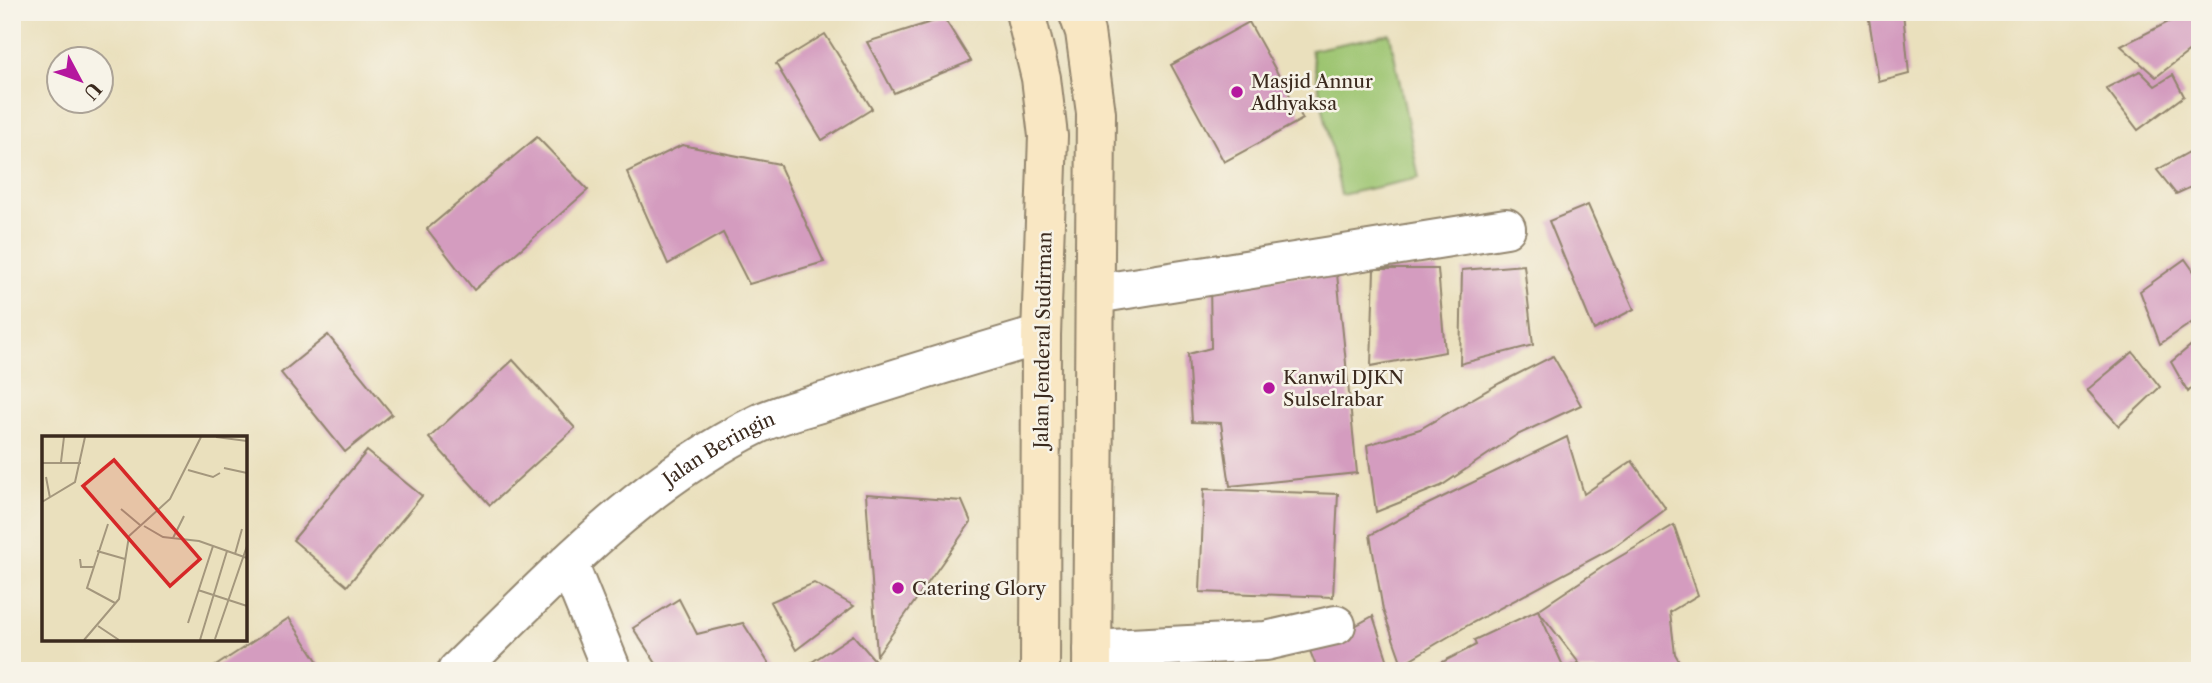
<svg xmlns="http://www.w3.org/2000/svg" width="2212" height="683" font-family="'Libre Caslon Text',serif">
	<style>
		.green { fill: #9dc571; stroke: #6c7848; stroke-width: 2 }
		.building { fill: #d49cbf }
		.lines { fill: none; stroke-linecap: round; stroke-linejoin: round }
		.minor-casing { stroke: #92856e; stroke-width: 42 }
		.tertiary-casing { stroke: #92856e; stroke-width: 42 }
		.secondary-casing { stroke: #92856e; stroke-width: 42 }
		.minor { stroke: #fff; stroke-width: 38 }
		.tertiary { stroke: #fff; stroke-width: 38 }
		.secondary { stroke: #f9e7c3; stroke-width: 38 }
		.poi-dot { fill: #b5179e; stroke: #f7f3e8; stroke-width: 2.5 }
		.labels { text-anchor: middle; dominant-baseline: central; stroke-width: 5; stroke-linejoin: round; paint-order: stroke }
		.poi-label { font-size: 19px; fill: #3b2a1e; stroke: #f7f3e8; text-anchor: start }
		.street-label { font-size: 19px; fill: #3b2a1e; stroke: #f7f3e8 }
		.inset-road { fill: none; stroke: #a4977d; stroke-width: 2 }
		.view { fill: #d62828; fill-opacity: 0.15; stroke: #d62828; stroke-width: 3.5 }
		.inset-edge { fill: none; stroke: #3b2a1e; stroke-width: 3.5 }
	</style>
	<rect width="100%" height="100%" fill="#f7f3e8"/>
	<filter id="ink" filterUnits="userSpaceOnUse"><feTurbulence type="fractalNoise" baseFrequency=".0143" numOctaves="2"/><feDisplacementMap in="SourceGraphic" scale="14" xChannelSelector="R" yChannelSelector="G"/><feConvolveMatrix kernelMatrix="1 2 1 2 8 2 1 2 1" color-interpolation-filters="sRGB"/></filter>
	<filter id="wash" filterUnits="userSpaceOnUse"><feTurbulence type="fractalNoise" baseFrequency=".00686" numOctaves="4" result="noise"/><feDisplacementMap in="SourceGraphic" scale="28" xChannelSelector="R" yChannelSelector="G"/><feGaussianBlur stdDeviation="1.57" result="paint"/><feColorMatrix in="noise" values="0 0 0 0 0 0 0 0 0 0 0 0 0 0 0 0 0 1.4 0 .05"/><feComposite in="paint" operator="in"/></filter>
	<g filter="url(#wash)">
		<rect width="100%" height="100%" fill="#eae0bd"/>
		<polygon class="green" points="1390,34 1419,178 1341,195 1311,50"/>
		<g id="blocks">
			<g class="building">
				<polygon points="1263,12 1321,12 1321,14 1264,20"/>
				<polygon points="1870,12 1903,12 1909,74 1879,82 1868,13"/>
				<polygon points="2188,12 2194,12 2200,25 2200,43 2156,77 2121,46"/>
				<polygon points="944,18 971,61 894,93 867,42"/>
				<polygon points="1249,22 1303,119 1224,162 1171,65"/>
				<polygon points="825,34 872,109 822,140 776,64"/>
				<polygon points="2140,71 2155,86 2173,75 2184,96 2138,130 2106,88"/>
				<polygon points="537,137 588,190 474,290 427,229"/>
				<polygon points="682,145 779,164 824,262 749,284 723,233 668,264 627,172"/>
				<polygon points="2200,146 2200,183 2176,194 2157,170"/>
				<polygon points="1588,205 1634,309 1594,330 1549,221"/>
				<polygon points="2185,259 2200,280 2200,317 2160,344 2140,291"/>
				<polygon points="1524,265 1533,345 1460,364 1462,270"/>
				<polygon points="1374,269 1438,269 1445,352 1371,366"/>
				<polygon points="1337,274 1357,473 1230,486 1221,423 1192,422 1188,354 1211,348 1210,281"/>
				<polygon points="328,335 392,414 345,452 281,373"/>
				<polygon points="2200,338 2200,379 2188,392 2171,362"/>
				<polygon points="2133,352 2160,387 2119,426 2087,390"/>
				<polygon points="1553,356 1581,405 1515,436 1441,486 1376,512 1367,445 1420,429 1500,383"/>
				<polygon points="513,360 575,428 490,505 429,438"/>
				<polygon points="1567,437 1584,494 1632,461 1666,509 1611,549 1470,624 1402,664 1383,610 1370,535 1420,508"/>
				<polygon points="367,451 422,496 347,586 293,540"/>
				<polygon points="1204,489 1338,494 1333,597 1200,592"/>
				<polygon points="866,494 962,501 971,522 877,655"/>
				<polygon points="1674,525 1698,595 1670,612 1675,654 1685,671 1425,671 1476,645 1474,640 1538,610 1564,668 1579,663 1538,610 1604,566"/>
				<polygon points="814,583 854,606 796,650 770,602"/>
				<polygon points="679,599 697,634 743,623 771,667 765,671 661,671 633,628"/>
				<polygon points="1373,616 1391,671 1318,671 1310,651"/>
				<polygon points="289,618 324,671 208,671"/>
				<polygon points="853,635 884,671 814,671 812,662"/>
			</g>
		</g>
	</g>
	<g filter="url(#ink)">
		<use href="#blocks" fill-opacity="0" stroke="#92856e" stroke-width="2"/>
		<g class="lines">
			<defs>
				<g id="minor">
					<polyline points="1096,294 1506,228"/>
					<polyline points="568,563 612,671"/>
					<polyline points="1092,650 1266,641 1336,625"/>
				</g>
				<g id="tertiary">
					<path id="s1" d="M457,671c93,-90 183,-189 301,-247 25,-12 55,-18 81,-27 67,-22 134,-42 202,-62"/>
				</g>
				<g id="secondary">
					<polyline points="1025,12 1041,78 1048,136 1041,335 1040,671"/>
					<polyline points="1078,12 1085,32 1096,113 1092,671"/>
				</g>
			</defs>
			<use href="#minor" class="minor-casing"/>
			<use href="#tertiary" class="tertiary-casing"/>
			<use href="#secondary" class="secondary-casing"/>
			<use href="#minor" class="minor"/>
			<use href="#tertiary" class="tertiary"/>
			<use href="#secondary" class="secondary"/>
		</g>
	</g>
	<g class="poi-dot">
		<circle cx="1237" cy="92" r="7"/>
		<circle cx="1269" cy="388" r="7"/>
		<circle cx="898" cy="588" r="7"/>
	</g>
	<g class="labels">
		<g class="poi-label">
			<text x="1251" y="81">Masjid Annur<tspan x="1251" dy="22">Adhyaksa</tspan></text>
			<text x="1283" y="377">Kanwil DJKN<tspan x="1283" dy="22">Sulselrabar</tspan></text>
			<text x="912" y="588">Catering Glory</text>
		</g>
		<g class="street-label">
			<text transform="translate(1043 340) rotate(-89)">Jalan Jenderal Sudirman</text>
			<text stroke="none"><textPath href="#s1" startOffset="345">Jalan Beringin</textPath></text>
		</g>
	</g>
	<g transform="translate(42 436)">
		<rect width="205" height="205" fill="#eae0bd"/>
		<path class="inset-road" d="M174,1l31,4M19,26l3,-25M0,27h39M182,32l23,5M146,34l25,7 7,-4M4,41l4,21M0,66l33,-20 10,-45M79,73l19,16M66,88l-21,64 28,15M102,90l19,11 36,4 48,17M131,102l11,-22M55,115l28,8M193,118l7,-25M38,123l1,8h13M156,154l49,16M146,187l25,-77M56,190l21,14M173,203l32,-93M42,204l35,-41 10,-63 41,-37 31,-62M158,204l27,-89"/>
		<path class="view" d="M72,24l86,99 -30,27 -87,-100z"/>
		<rect width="205" height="205" class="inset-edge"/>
	</g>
	<rect width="2212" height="683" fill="none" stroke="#f7f3e8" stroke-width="42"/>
	<g transform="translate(80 80) rotate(131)"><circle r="33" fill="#f7f3e8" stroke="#aca397" stroke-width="2"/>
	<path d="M0-5L12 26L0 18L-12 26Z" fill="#b5179e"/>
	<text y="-10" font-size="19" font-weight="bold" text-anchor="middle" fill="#3b2a1e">U</text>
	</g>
</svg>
